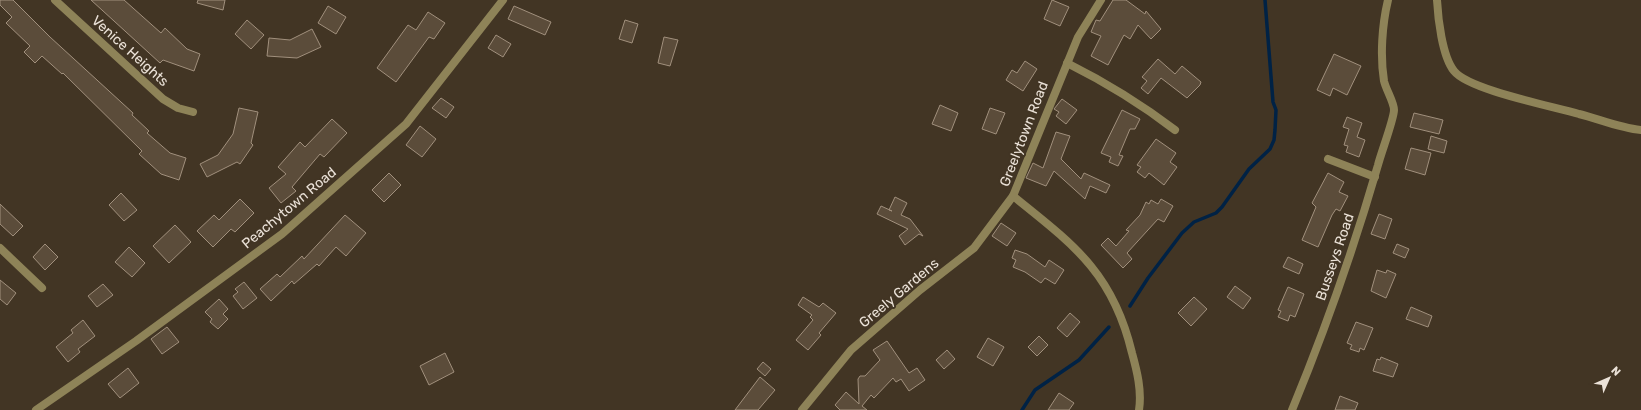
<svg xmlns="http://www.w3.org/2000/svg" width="1641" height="410" font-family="Rubik,sans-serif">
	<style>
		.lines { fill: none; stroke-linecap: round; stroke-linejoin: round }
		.stream { stroke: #002245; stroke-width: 3.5 }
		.building { fill: #5b4c3a; stroke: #a1907d }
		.street { stroke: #8e8358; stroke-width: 8 }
		.labels { text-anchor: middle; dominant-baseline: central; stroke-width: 4; stroke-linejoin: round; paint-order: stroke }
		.street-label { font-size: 14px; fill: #ebe2d8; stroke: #423524 }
	</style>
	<rect width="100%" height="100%" fill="#423524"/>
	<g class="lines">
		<g class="stream">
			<polyline points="1130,306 1148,278 1182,233 1194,222 1216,213 1222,207 1249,169 1270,149 1274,140 1275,130 1276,110 1273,102 1265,0"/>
			<polyline points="1022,410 1035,390 1079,360 1109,327"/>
		</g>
	</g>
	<g class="building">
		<polygon points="0,0 13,0 50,37 133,113 132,115 149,131 147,133 170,153 186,158 179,180 161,174 139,154 142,151 63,73 62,74 42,56 35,63 24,52 30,46 6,23 12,17 0,5"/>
		<polygon points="91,0 124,0 161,33 165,28 187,49 200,54 194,71 163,60 160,63"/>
		<polygon points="198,0 225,0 223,10 197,3"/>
		<polygon points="1052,0 1069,7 1060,26 1044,19"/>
		<polygon points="1113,0 1126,0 1145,14 1146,11 1161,29 1151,39 1138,25 1130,39 1124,35 1108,65 1091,56 1101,36 1091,32 1096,20 1100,21"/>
		<polygon points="328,6 346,17 336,34 318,23"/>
		<polygon points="514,6 551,22 545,35 508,19"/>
		<polygon points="428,12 445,23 434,39 429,37 396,82 377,68 408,25 416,30"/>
		<polygon points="247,20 264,35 251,49 235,34"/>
		<polygon points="625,20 638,24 632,43 619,39"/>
		<polygon points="312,29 321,47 297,58 267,56 269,38 290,40"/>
		<polygon points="496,35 511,44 503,57 488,48"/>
		<polygon points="664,37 678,40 670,66 658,63"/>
		<polygon points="1334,54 1361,66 1347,95 1333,88 1330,96 1317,90"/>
		<polygon points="1158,59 1175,74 1182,66 1201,82 1200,85 1187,98 1161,78 1148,94 1141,88 1147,81 1142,77"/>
		<polygon points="1025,61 1037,69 1023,91 1006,80 1012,70 1017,73"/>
		<polygon points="441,98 454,107 446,118 432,108"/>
		<polygon points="1062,99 1077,110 1066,124 1056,116 1059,112 1054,109"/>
		<polygon points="940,105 958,113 951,131 932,124"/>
		<polygon points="239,108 258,112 251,143 253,145 240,164 237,162 207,177 200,164 218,155 233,134"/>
		<polygon points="990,108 1005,113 996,134 982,129"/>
		<polygon points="1122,110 1140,119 1135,129 1130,129 1119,155 1123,156 1118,166 1109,162 1111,157 1101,153"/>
		<polygon points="1414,113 1443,120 1439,134 1410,127"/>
		<polygon points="1347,117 1362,123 1357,137 1365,140 1359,157 1346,152 1348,146 1344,145 1349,129 1343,127"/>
		<polygon points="332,119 347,133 324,157 320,154 292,187 296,191 281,203 269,188 286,174 278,167 300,142 305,147"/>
		<polygon points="420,126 436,139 422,157 406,145"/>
		<polygon points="1056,132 1070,136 1061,159 1081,179 1084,173 1110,185 1106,193 1090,186 1085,199 1054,171 1046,186 1026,178 1033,163 1043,168"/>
		<polygon points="1431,136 1447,141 1444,153 1428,149"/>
		<polygon points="1156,139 1176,153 1170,162 1177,167 1164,185 1149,173 1145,178 1137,172 1141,167 1137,165"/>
		<polygon points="1411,148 1431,153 1425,175 1405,169"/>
		<polygon points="389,173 401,185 384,202 372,190"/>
		<polygon points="1328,173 1344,182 1339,192 1348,196 1340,211 1336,209 1332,215 1318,247 1302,240 1316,207 1312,203"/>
		<polygon points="121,193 137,210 124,221 109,205"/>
		<polygon points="895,197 907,203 901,215 910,219 923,236 919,234 905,245 899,236 908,229 877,214 881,206 892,211 889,210"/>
		<polygon points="240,199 254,213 235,232 231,229 213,247 197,231 214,215 219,220"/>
		<polygon points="1161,199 1173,206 1164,222 1158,219 1127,253 1132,259 1123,268 1101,245 1108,238 1116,246 1129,231 1126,230 1140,215 1146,202 1149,204 1151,200 1158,204"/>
		<polygon points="0,204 23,226 13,236 0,224"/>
		<polygon points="1379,214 1392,219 1385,239 1371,234"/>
		<polygon points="345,215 366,233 346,256 336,247 319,266 317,264 294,284 292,281 271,301 260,289 277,274 280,277 302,256 304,259"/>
		<polygon points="1001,223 1016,233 1007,246 992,236"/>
		<polygon points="175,225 191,242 169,263 153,246"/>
		<polygon points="45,244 58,257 45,270 33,257"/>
		<polygon points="1397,244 1409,249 1405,258 1393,253"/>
		<polygon points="129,247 145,263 132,277 115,262"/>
		<polygon points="1015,250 1027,254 1045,267 1049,260 1064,270 1055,284 1045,278 1041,283 1025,272 1013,267 1016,260 1012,258"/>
		<polygon points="1288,257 1303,264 1299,274 1283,267"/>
		<polygon points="1377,270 1386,273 1387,270 1396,274 1386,298 1371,291"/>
		<polygon points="0,280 16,293 7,305 0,299"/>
		<polygon points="244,282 257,298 243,309 233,296 238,292 235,289"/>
		<polygon points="103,284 113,295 97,307 88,296"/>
		<polygon points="1235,286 1251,298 1243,309 1227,297"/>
		<polygon points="1288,287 1304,294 1295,317 1290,315 1288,321 1278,317 1281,311 1278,310"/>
		<polygon points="803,297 819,307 823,303 836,313 819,333 821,335 808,350 796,340 813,320 810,317 812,315 798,305"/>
		<polygon points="1194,297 1207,309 1191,326 1178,313"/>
		<polygon points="219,299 228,309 223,314 228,319 218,329 210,322 212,319 205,312"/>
		<polygon points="1411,307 1432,316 1428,327 1406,319"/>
		<polygon points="1070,313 1080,322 1067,337 1057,328"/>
		<polygon points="83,320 95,336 78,349 80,352 68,362 56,347 73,333 71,330"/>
		<polygon points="1356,322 1373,328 1364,350 1360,348 1359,352 1350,349 1352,345 1347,343"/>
		<polygon points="167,327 179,342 162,354 151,339"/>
		<polygon points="1039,336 1048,345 1037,356 1028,347"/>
		<polygon points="988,338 1004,347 993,366 977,357"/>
		<polygon points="887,341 909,373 917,368 925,380 909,391 901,379 896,382 893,378 874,398 871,395 862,406 867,410 840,410 835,405 846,392 859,404 858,379 860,376 865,376 880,360 873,350"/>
		<polygon points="947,350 955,359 944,369 936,360"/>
		<polygon points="445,353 454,372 429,385 420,366"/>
		<polygon points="1381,357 1398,364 1393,377 1373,371 1377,359 1380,360"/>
		<polygon points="763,362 771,369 765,376 757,369"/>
		<polygon points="128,368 139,383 120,398 108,384"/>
		<polygon points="760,377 775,390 758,410 735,410"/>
		<polygon points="1059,393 1074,403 1069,410 1048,410"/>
		<polygon points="1340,396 1358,403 1355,410 1335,410"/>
	</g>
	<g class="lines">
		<g class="street">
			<polyline points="55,0 163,99 178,108 193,112"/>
			<path d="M1101,0l-23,37 -65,159c61,49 100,77 119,157 5,18 10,38 7,57"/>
			<path d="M1437,0c1,18 5,56 17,71 15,19 98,35 125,43 20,5 41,14 62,16"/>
			<path d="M1067,63c38,19 74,41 108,67"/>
			<polyline points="1328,159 1375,177"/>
			<polyline points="0,248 42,288"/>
			<polyline points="36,410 136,341 282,234 406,124 503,0"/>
			<polyline points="802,410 851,350 920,290 974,248 1013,196"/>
			<path d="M1292,410c33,-80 62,-162 86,-245 3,-12 16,-46 16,-55 0,-8 -8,-20 -10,-29 -4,-25 -2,-56 4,-81"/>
		</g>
	</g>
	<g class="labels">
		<g class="street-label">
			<text transform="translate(130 51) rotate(42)">Venice Heights</text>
			<text transform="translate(1024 134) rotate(-69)">Greelytown Road</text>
			<text transform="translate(289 208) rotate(-40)">Peachytown Road</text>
			<text transform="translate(1335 257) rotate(-71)">Busseys Road</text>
			<text transform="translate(899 293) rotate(-40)">Greely Gardens</text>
		</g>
	</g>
	<g transform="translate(1609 378) rotate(45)" stroke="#423524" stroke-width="3" paint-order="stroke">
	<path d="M0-3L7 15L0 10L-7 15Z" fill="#ebe2d8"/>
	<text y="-6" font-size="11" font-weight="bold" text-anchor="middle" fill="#ebe2d8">N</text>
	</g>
</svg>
